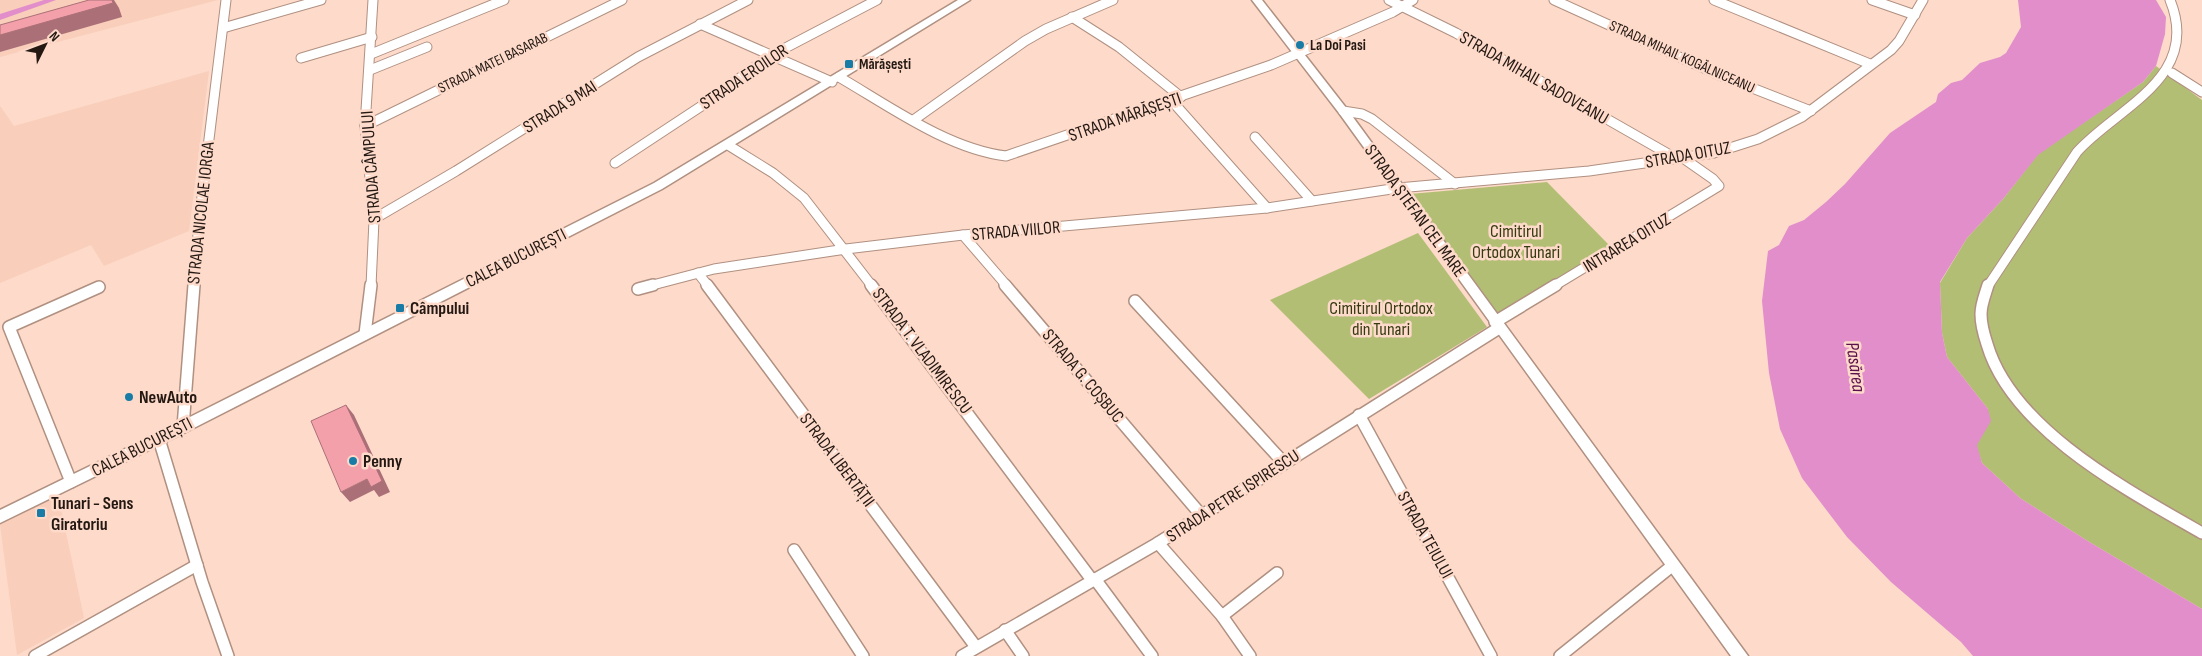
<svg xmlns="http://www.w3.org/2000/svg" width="2202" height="656" font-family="'Sofia Sans Condensed',sans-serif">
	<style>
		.built { fill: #f9ceba }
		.green { fill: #b3be75 }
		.water { fill: #e18ecb }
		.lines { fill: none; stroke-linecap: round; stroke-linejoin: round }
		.canal { fill: #e18ecb; fill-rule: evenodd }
		.minor-far1-casing { stroke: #b09081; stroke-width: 11 }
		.minor-casing { stroke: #b09081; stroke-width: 14 }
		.major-casing { stroke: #b09081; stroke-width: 3 }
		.minor-far1 { stroke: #fff; stroke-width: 9 }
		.minor { stroke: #fff; stroke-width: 11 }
		.major { fill: #fff; fill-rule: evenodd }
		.shaded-wall { fill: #ab7077 }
		.building { fill: #f4a0aa; stroke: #ab7077 }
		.poi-dot { fill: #187ca7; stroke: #fddaca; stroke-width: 2 }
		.labels { text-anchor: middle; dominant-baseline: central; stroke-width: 5; stroke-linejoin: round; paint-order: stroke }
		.far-poi-label { font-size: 15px; font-weight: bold; fill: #241812; stroke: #fddaca; text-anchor: start }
		.far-street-label { font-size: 15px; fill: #241812; stroke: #fddaca }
		.street-label { font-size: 18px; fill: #241812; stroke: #fddaca }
		.park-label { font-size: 18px; fill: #353a10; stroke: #fddaca }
		.poi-label { font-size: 18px; font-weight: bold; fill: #241812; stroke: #fddaca; text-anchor: start }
		.water-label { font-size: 19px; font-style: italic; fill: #5b114c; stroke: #fddaca }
	</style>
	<rect width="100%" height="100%" fill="#fddaca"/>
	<g class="built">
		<polygon points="0,0 218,0 0,57"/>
		<polygon points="209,71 189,231 104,266 91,245 0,283 0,106 14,126"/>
		<polygon points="58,495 84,618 17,655 0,524"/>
	</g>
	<g class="green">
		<polygon points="2156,66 2202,100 2202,609 2086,540 2020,498 1982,463 1976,445 1988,409 1947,357 1942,333 1940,283 1967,238 2003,199 2038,154 2143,82"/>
		<polygon points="1547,182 1612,248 1499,317 1410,194"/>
		<polygon points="1418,233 1487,327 1369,399 1270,300"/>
	</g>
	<polygon class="water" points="2018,0 2156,0 2166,17 2165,34 2156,66 2143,82 2038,155 2003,199 1967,238 1940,282 1942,333 1947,357 1988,409 1991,421 1977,445 1982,463 2020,498 2086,540 2202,609 2202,656 1973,656 1961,642 1891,582 1847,537 1802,478 1780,429 1769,373 1762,301 1768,251 1779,245 1789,226 1804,220 1826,202 1845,184 1890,133 1936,102 1938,94 1951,83 1962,80 1980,63 2000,57 2006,53 2021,27"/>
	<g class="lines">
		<polygon class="canal" points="44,0 56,0 0,20 0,14"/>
		<defs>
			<g id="minor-far1">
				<polyline points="1389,0 1456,33 1677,159"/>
				<polyline points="1554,0 1719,75 1811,111"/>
				<polyline points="1714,0 1870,64"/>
				<polyline points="1872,0 1915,15"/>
				<polyline points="1072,17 1119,47 1181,97"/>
				<polyline points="700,24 832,82"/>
				<polyline points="223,28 321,0"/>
				<polyline points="371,54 504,0"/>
				<polyline points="301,58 372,37"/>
				<polyline points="370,70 427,47"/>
				<polyline points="2172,73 2202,92"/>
				<path d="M839,77c50,29 109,72 167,79l265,-91 122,-53 20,-12"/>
				<polyline points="1172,101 1267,208"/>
				<polyline points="1343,111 1362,114 1372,119 1455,184"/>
				<polyline points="915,119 1025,41 1046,29 1113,0"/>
				<polyline points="365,126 622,0"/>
				<polyline points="1255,137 1312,201"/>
				<polyline points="728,145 773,173 804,198 872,286"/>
				<polyline points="615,163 700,107 770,56 877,0"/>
				<polyline points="374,219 456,171 638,57 748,0"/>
				<polyline points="963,235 1007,286"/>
				<polyline points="698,273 708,286"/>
				<polyline points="194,286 199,221 226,0"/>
				<polyline points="371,286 374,220 365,126 373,0"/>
				<polyline points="649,286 714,269 846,249 963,235 1267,208 1398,188 1589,171 1714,153 1758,139 1802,117 1891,50 1899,41 1923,0"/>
				<polyline points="1554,286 1719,186 1713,179 1683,158"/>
				<path d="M1988,286l89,-134c39,-44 125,-74 93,-152"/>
			</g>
			<g id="minor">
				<polyline points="707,285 976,647"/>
				<polyline points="871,285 1092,580"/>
				<polyline points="1005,285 1202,516"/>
				<path d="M1988,285c-3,10 -7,19 -7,29 0,10 3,21 6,30 25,86 142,147 215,189"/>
				<polyline points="638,289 653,285"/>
				<polyline points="1135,301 1284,463"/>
				<polyline points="1495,322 1556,285"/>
				<polyline points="365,334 371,285"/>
				<polyline points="1359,415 1491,656"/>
				<polyline points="183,427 194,285"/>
				<polyline points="159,439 202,582 228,656"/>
				<polyline points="71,482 9,327 99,287"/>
				<polyline points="1158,543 1222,616 1250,656"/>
				<polyline points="794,550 863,656"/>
				<polyline points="1095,579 1152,656"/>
				<polyline points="1222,616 1277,573"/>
				<polyline points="1005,630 1023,656"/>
				<polyline points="35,656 197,565"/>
				<polyline points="962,656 1158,543 1499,328"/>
				<polyline points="1560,656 1672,566"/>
			</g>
			<g id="major">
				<polygon points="958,0 970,0 662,189 188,431 0,523 0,510 178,423 654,183"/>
				<polygon points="1252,0 1262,0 1347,109 1748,656 1731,656 1339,113"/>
			</g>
		</defs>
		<use href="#minor-far1" class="minor-far1-casing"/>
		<use href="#minor" class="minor-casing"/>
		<use href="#major" class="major-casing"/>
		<use href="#minor-far1" class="minor-far1"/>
		<use href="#minor" class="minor"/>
		<use href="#major" class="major"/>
	</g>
	<g class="shaded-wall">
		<polygon points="112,0 114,0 119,8 122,17 0,52 0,35"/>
		<polygon points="346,405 354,415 390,492 379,497 374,490 350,502 341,492 367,479"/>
	</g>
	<g class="building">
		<polygon points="89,0 112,0 113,3 0,35 0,25"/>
		<polygon points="346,405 382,481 371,487 367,479 341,492 311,421"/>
	</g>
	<g class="poi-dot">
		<circle cx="1300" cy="45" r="5"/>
		<rect x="844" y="59" width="10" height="10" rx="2.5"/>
		<rect x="395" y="303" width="10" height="10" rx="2.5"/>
		<circle cx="129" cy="397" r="5"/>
		<circle cx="353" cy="461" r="5"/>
		<rect x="36" y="508" width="10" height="10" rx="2.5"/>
	</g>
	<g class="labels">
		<g class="far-poi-label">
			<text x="1310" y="45">La Doi Pasi</text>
			<text x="859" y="64">Mărășești</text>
		</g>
		<g class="far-street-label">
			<text transform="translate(1682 57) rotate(24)">STRADA MIHAIL KOGĂLNICEANU</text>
			<text transform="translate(493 63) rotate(-26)">STRADA MATEI BASARAB</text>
		</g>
		<g class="street-label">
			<text transform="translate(744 77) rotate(-34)">STRADA EROILOR</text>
			<text transform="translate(1534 78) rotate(30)">STRADA MIHAIL SADOVEANU</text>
			<text transform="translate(560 107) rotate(-32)">STRADA 9 MAI</text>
			<text transform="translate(1125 117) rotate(-19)">STRADA MĂRĂȘEȘTI</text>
			<text transform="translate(1688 155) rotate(-10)">STRADA OITUZ</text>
			<text transform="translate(371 167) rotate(-94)">STRADA CÂMPULUI</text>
			<text transform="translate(1415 211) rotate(54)">STRADA ȘTEFAN CEL MARE</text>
			<text transform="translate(201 213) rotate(-84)">STRADA NICOLAE IORGA</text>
			<text transform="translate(1016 231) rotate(-5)">STRADA VIILOR</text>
			<text transform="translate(1627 243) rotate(-31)">INTRAREA OITUZ</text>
			<text transform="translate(516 258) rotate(-27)">CALEA BUCUREȘTI</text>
			<text transform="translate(922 351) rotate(53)">STRADA T. VLADIMIRESCU</text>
			<text transform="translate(1083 376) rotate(50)">STRADA G. COȘBUC</text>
			<text transform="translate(142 447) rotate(-27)">CALEA BUCUREȘTI</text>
			<text transform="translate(837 460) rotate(53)">STRADA LIBERTĂȚII</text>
			<text transform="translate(1233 496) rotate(-33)">STRADA PETRE ISPIRESCU</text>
			<text transform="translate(1425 535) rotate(61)">STRADA TEIULUI</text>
		</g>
		<g class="park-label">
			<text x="1516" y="231">Cimitirul<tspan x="1516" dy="21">Ortodox Tunari</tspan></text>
			<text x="1381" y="308">Cimitirul Ortodox<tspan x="1381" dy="21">din Tunari</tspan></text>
		</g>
		<g class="poi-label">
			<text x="410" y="308">Câmpului</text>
			<text x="139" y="397">NewAuto</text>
			<text x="363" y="461">Penny</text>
			<text x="51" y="503">Tunari - Sens<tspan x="51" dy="21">Giratoriu</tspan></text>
		</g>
		<g class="water-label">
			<text transform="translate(1855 367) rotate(82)">Pasărea</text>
		</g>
	</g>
	<g transform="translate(45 45) rotate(48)" stroke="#fddaca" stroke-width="4" paint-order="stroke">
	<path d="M0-4L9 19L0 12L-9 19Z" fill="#241812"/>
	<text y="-8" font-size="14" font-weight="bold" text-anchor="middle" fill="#241812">N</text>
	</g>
</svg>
